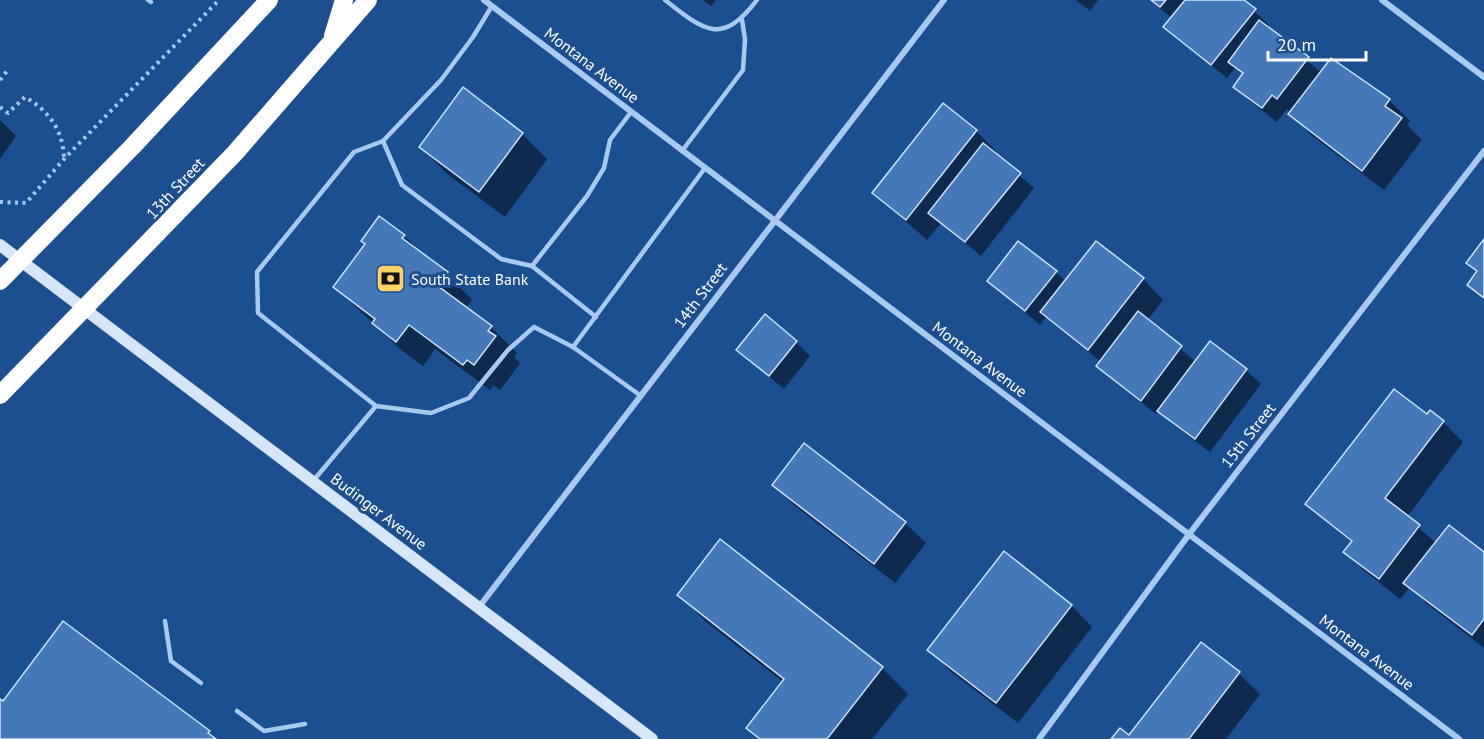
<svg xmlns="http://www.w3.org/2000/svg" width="1484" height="739" font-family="'PT Sans',sans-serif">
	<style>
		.shadow { fill: #0007 }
		.building { fill: #4478b7; stroke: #cfe3fa; stroke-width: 1.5 }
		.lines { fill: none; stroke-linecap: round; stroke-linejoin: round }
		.path { stroke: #a9c9ee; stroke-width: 4; stroke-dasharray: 3 4.5; stroke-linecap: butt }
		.lane { stroke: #a9c9ee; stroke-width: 4.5 }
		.street { stroke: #a9c9ee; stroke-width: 6 }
		.secondary { stroke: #d6e6fa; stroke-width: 12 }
		.highway { stroke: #fff; stroke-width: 18 }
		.labels { text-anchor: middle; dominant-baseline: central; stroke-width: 6; stroke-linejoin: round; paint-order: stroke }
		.street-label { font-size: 16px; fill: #fff; stroke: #1b4f8f }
		.poi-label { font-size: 16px; fill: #fff; stroke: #1b4f8f; text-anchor: start }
	</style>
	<rect width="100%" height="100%" fill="#1b4f8f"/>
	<g class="shadow">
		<polygon points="703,0 716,0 711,6"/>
		<polygon points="1076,0 1098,0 1090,11"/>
		<polygon points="1150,0 1242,0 1269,25 1267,28 1322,73 1332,60 1389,100 1410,121 1407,125 1422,140 1384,190 1311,135 1287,109 1277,122 1250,101 1235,86 1244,75 1236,67 1227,78 1180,41 1165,27 1172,18"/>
		<polygon points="943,105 976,131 997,152 995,155 1034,188 981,256 941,223 927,240 874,193"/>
		<polygon points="0,120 16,136 0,159"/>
		<polygon points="522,134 547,159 505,217 446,173 421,147"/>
		<polygon points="404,236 472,299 466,308 491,327 517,353 514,357 520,363 500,390 493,385 490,390 435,349 423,366 400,349 335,287"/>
		<polygon points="1056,272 1066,282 1143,279 1163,300 1147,321 1196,362 1246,370 1261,384 1210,452 1174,425 1159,410 1156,414 1113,380 1098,366 1101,362 1047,316 1040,325 989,281"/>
		<polygon points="796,342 810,356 784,389 738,350"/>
		<polygon points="1427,416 1443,422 1463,442 1407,517 1436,543 1484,554 1484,648 1426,603 1410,587 1400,599 1366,572 1345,552 1352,543 1307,504"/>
		<polygon points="774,485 905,523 926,543 895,583 795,506"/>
		<polygon points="720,541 882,668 908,694 872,739 759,739 748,727 783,682 704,620 679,595"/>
		<polygon points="1004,554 1072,606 1092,627 1018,723 950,671 929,650"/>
		<polygon points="1201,644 1239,674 1260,694 1226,739 1113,739 1130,737"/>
	</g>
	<g class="building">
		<polygon points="1151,0 1166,0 1160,7"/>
		<polygon points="1185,0 1244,0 1256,9 1211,65 1163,27"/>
		<polygon points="1259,20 1309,57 1277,99 1272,95 1262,108 1233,87 1243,73 1228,62"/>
		<polygon points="1331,58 1390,99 1385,106 1402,118 1362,171 1288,114"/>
		<polygon points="463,87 523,133 479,192 419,147"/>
		<polygon points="943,103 977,130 906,220 872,193"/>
		<polygon points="983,143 1021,173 965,242 928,213"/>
		<polygon points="379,216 405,235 402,238 448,272 438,286 492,326 488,331 496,336 474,365 467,360 463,365 409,325 396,342 372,323 375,319 333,287 365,244 361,241"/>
		<polygon points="1484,239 1484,298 1467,285 1477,271 1466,263"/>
		<polygon points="1018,241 1057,271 1025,311 987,281"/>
		<polygon points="1096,241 1144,278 1088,350 1040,312"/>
		<polygon points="1138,311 1182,346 1141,401 1096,366"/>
		<polygon points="765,314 797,341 769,376 736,350"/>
		<polygon points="1210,341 1247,369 1195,439 1157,411"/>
		<polygon points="1394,389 1427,414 1430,410 1444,421 1385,498 1420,525 1379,579 1343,552 1352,541 1305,504"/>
		<polygon points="804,443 906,522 874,564 772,485"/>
		<polygon points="1449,525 1484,552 1484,619 1472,635 1403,583"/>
		<polygon points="720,539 883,667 827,739 760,739 746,728 784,679 677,595"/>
		<polygon points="1004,551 1072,605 996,703 927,650"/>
		<polygon points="63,621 210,731 208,733 216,739 0,739 0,699 3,701"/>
		<polygon points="1201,642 1240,672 1189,739 1111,739 1120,728 1129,735"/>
	</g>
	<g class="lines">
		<g class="path">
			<polyline points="0,80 7,71"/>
			<path d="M0,107l8,6 17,-16c24,14 38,33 39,61"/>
			<polyline points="0,202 26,203 64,159 219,0"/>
		</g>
		<g class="lane">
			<polyline points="148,0 151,2"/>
			<path d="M665,0c39,31 57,46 92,0"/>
			<polyline points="383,141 402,185 501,259 532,266 587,196 604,168 610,140 631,112"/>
			<polyline points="682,151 743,70 745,39 742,20"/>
			<polyline points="532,266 596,317"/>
			<polyline points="573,347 705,168"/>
			<polyline points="376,406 431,413 469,398 508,350 534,327 573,347 641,396"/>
			<polyline points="313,481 376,406 258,313 257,272 354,152 383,141 441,80 473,37 492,6"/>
			<polyline points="165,621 171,661 201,683"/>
			<polyline points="237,711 264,731 305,724"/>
		</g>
		<g class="street">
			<polyline points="484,0 1459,739"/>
			<polyline points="1382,0 1484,77"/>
			<polyline points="479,607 944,0"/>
			<polyline points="1039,739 1190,533 1484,151"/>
		</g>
		<polyline class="secondary" points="0,245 652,739"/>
		<g class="highway">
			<polyline points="333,36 344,0"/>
			<polyline points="0,281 132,147 269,0"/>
			<polyline points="0,395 235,153 368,0"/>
		</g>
	</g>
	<defs>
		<symbol id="bank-square" viewBox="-11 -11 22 22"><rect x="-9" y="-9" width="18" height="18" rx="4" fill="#ffd166" stroke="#1b4f8f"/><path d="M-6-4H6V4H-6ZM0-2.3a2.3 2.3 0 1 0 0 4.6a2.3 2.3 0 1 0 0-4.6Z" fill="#111"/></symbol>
	</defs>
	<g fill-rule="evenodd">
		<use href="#bank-square" x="374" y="262" width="33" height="33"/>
	</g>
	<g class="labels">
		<g class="street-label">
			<text transform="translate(592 65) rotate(37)">Montana Avenue</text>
			<text transform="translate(175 188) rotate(-47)">13th Street</text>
			<text transform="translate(700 295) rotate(-53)">14th Street</text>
			<text transform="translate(980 359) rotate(37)">Montana Avenue</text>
			<text transform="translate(1248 435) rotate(-52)">15th Street</text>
			<text transform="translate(379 511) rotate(37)">Budinger Avenue</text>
			<text transform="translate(1367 652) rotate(37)">Montana Avenue</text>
		</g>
		<g class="poi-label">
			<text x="411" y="279">South State Bank</text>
		</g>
	</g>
	<path d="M1268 51v9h98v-9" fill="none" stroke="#ffffff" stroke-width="3"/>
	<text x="1277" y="51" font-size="18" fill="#ffffff" stroke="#1b4f8f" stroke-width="4.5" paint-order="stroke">20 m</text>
</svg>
